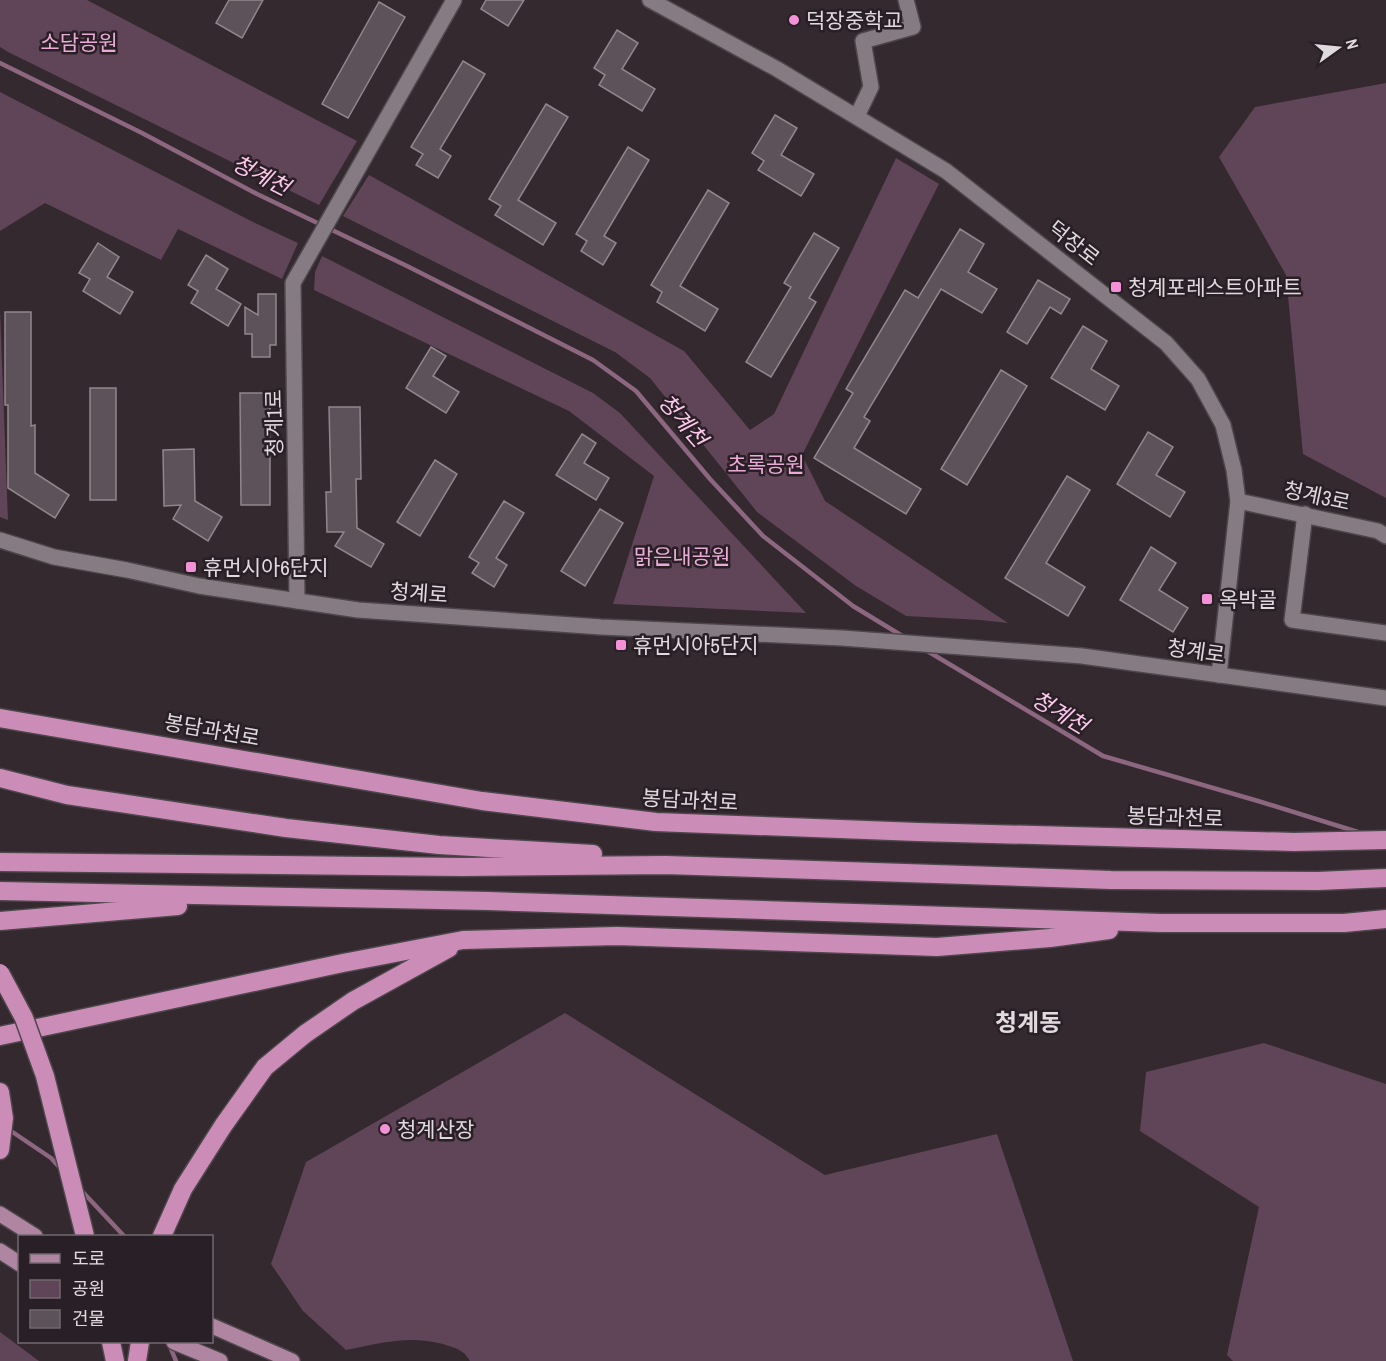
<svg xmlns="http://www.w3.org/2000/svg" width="1386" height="1361" font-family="'Archivo Narrow','Noto Sans KR',sans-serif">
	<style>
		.green { fill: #604457 }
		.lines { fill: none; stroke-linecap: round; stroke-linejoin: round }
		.stream { stroke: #8d6680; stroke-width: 4.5 }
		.building { fill: #5d5259; stroke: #92868d; stroke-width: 1.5 }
		.street-casing { stroke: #4d464b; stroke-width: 18 }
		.secondary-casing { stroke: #4d464b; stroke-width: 18 }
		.primary-casing { stroke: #4d464b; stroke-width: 18 }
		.highway-casing { stroke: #4d464b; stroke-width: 21 }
		.street { stroke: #867b82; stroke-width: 15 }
		.secondary { stroke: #867b82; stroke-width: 15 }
		.primary { stroke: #b085a2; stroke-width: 15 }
		.highway { stroke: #cc8cb8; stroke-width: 18 }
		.highway-bridge-casing { stroke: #4d464b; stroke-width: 21; stroke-linecap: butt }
		.highway-bridge { stroke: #cc8cb8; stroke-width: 18 }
		.poi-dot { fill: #f391d6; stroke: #291f26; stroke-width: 2 }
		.labels { text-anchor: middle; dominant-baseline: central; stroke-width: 5; stroke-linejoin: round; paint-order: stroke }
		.poi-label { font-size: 21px; fill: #e0d9dd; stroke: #291f26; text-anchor: start }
		.park-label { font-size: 21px; fill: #ebabd6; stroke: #291f26 }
		.street-label { font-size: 21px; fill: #e0d9dd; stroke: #291f26 }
		.water-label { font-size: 22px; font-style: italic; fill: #fdc8eb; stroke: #291f26 }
		.quarter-label { font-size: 24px; font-weight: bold; fill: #e0d9dd; stroke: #291f26 }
	</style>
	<rect width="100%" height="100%" fill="#33292f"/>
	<g class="green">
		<polygon points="0,0 87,0 357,141 319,205 8,52 0,47"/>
		<polygon points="1386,83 1386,498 1303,454 1286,275 1219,157 1255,107"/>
		<polygon points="0,92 253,222 298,243 282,279 178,229 161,260 45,203 0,231"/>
		<polygon points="896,158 939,184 802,455 825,501 1008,623 980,620 906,616 856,586 757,512 650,378 615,352 343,216 369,175 684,351 750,430 774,414"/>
		<polygon points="322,256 593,393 620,413 806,613 613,604 654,476 569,411 314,290 315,272"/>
		<polygon points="0,310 8,520 0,517"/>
		<path d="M565,1013l260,162 172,-41 76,227h-603c-7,-12 -15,-13 -27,-17 -35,-9 -62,-1 -97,6l-43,-39 -32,-47 35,-102z"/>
		<polygon points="1264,1043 1386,1084 1386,1361 1233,1361 1227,1355 1259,1207 1140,1131 1146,1072"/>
		<polygon points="0,1332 39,1361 0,1361"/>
	</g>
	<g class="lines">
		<g class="stream">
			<polyline points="0,63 142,133 257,194 407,266 593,360 636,391 710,479 763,536 853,606 904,637"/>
			<polyline points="924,649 1103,756 1258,801 1361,833"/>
			<polyline points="8,1129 51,1158 61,1169"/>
			<polyline points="79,1188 124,1236"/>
			<polyline points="169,1344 176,1361"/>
		</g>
	</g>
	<g class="building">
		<polygon points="229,0 263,0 242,38 216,23"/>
		<polygon points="486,0 524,0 508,26 481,9"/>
		<polygon points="379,2 405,17 348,118 322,104"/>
		<polygon points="617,30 638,43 622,69 655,89 642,111 599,85 605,75 594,68"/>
		<polygon points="463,61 485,74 440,149 451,156 438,178 416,165 423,154 411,147"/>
		<polygon points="546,104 568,117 518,200 556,223 543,245 495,215 501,206 489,199"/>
		<polygon points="775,115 797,128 781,155 814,174 801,196 758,170 764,161 752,153"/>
		<polygon points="628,147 649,160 604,236 616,243 603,265 581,251 587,241 576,234"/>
		<polygon points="708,190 729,203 680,286 718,309 705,331 657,302 662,292 651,285"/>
		<polygon points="960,229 984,244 968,272 997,289 982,313 941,289 864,417 870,421 854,448 921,489 906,514 814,458 853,393 846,389 905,290 918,298"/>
		<polygon points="814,233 839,248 809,298 816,302 771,377 746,362 791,287 784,283"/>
		<polygon points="98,243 119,257 107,277 133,292 120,314 83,291 90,279 79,273"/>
		<polygon points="206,255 228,269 216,289 241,304 228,326 191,303 198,291 188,285"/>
		<polygon points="1038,280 1070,299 1061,314 1050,307 1027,344 1007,332"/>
		<polygon points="258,294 276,294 276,345 270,345 270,357 252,357 252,334 245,334 245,307 258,315"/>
		<polygon points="5,312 31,312 31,426 35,425 35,473 69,495 55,518 8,488 8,405 5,405"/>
		<polygon points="1083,326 1107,341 1091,369 1119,386 1105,410 1051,378"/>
		<polygon points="431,347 446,356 433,376 459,392 446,413 406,388"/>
		<polygon points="1001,370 1027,386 967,485 941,469"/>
		<rect x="90" y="388" width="26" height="112"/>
		<polygon points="240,393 270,393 270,505 241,505"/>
		<polygon points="329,407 360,407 361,479 356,479 357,528 384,544 371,567 335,546 344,532 327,532 326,492 331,492"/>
		<polygon points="1148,432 1173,447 1156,475 1185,492 1170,517 1117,484"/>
		<polygon points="582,434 596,443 584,463 609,478 596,500 556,475"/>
		<polygon points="194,449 195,501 222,517 208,541 173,519 181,505 164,506 163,450"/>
		<polygon points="435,460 457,474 420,536 397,522"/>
		<polygon points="1067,476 1090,490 1046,563 1085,587 1068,616 1005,578"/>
		<polygon points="504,501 524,513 496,558 507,565 494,587 472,573 479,563 469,557"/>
		<polygon points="600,509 623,523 585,586 561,571"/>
		<polygon points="1151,547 1176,563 1159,590 1188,608 1173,632 1120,600"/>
	</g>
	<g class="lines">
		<defs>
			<g id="street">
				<polyline points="857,116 871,87 863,41 913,27 906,0"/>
				<polyline points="1238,501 1378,531 1386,536"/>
				<polyline points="1305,514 1292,620 1386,633"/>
				<polyline points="297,601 293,283 454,0"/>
			</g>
			<g id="secondary">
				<polyline points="650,0 777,69 946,171 1166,343 1198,379 1223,425 1234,470 1238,501 1219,675"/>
				<polyline points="0,540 54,557 127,570 199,586 358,610 601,627 842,638 1082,656 1386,698"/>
			</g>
			<g id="primary">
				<polyline points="0,1214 35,1236"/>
				<polyline points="0,1251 20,1264"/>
				<polyline points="212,1326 292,1361"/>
				<polyline points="174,1342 220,1361"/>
			</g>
			<g id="highway">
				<polyline points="0,718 482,801 656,822 918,832 1294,842 1386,840"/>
				<polyline points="0,778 67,795 286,828 439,845 593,854"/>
				<polyline points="0,862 463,867 666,865 1111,880 1318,881 1386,878"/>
				<polyline points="0,891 488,901 1161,923 1344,923 1386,919"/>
				<polyline points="0,921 178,906"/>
				<polyline points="0,1036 343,963 463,940 617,936 937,947 1050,938 1109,930"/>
				<polyline points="0,1092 4,1118 0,1150"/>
				<polyline points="162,1236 183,1189 223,1126 265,1067 305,1034 353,1001 449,948"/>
				<polyline points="111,1342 115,1361"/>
				<polyline points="137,1361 140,1342"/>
			</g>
		</defs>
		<use href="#street" class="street-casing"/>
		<use href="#secondary" class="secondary-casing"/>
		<use href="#primary" class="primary-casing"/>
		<use href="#highway" class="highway-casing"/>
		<use href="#street" class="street"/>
		<use href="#secondary" class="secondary"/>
		<use href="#primary" class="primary"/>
		<use href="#highway" class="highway"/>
		<defs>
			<polyline id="highway-bridge" points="0,973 24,1018 45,1076 85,1236"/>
		</defs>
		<use href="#highway-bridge" class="highway-bridge-casing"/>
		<use href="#highway-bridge" class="highway-bridge"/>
	</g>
	<g class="poi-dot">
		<circle cx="794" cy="20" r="6"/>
		<rect x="1110" y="281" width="12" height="12" rx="3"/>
		<rect x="185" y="561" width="12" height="12" rx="3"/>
		<rect x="1201" y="593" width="12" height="12" rx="3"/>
		<rect x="615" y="639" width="12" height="12" rx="3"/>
		<circle cx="385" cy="1129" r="6"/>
	</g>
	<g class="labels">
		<g class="poi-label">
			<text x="806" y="20">덕장중학교</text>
			<text x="1128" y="287">청계포레스트아파트</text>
			<text x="203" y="567">휴먼시아6단지</text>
			<text x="1219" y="599">옥박골</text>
			<text x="633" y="645">휴먼시아5단지</text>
			<text x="397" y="1129">청계산장</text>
		</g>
		<g class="park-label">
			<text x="79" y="42">소담공원</text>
			<text x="766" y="464">초록공원</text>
			<text x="682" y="556">맑은내공원</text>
		</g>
		<g class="street-label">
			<text transform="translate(1074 243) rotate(38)">덕장로</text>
			<text transform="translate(274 423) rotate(-91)">청계1로</text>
			<text transform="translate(1317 496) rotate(12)">청계3로</text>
			<text transform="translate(419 593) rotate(4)">청계로</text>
			<text transform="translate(1196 651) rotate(8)">청계로</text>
			<text transform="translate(212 730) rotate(10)">봉담과천로</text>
			<text transform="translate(690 800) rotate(3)">봉담과천로</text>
			<text transform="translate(1175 817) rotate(2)">봉담과천로</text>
		</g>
		<g class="water-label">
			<text transform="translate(261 175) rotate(27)">청계천</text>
			<text transform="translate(683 420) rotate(49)">청계천</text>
			<text transform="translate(1060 712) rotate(31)">청계천</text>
		</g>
		<g class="quarter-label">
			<text x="1028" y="1022">청계동</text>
		</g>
	</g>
	<rect x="18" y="1235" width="195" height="108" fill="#291f26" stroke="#72696f" stroke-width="1.5"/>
	<rect x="30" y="1254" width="30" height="9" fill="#b085a2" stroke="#72696f" stroke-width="1.5"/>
	<text x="72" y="1265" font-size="18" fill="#e0d9dd">도로</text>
	<rect x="30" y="1280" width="30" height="18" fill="#604457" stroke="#72696f" stroke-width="1.5"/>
	<text x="72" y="1295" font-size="18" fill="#e0d9dd">공원</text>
	<rect x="30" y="1310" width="30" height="18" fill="#5d5259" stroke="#72696f" stroke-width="1.5"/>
	<text x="72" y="1325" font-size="18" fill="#e0d9dd">건물</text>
	<g transform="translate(1338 48) rotate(75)" stroke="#291f26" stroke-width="4.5" paint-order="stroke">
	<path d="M0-4.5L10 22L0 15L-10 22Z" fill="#e0d9dd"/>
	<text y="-9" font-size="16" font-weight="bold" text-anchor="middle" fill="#e0d9dd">N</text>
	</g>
</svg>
